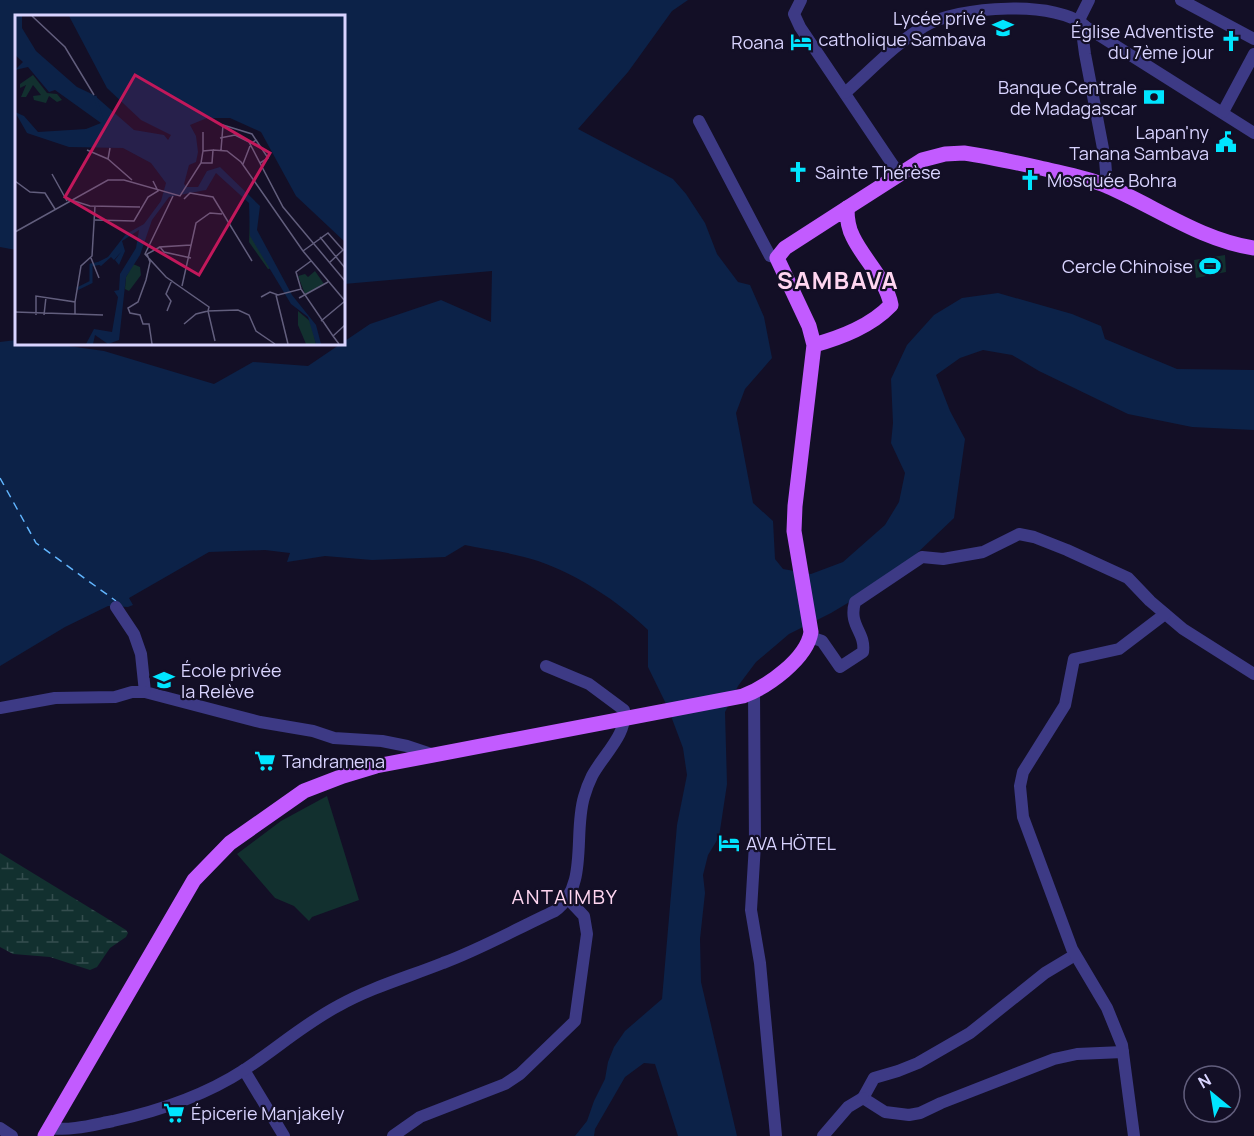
<svg xmlns="http://www.w3.org/2000/svg" width="1254" height="1136" font-family="Manrope,sans-serif">
	<style>
		.green { fill: #12302f }
		.wetland { fill: url(#wetland-marsh) }
		.water { fill: #0c2248 }
		.lines { fill: none; stroke-linecap: round; stroke-linejoin: round }
		.ferry { stroke: #62b6ff; stroke-width: 1.5; stroke-dasharray: 8 6; stroke-linecap: butt }
		.minor { stroke: #3d3a85; stroke-width: 12 }
		.major { stroke: #c25bff; stroke-width: 15 }
		.labels { text-anchor: middle; dominant-baseline: central; stroke-width: 4.5; stroke-linejoin: round; paint-order: stroke }
		.poi-label { font-size: 18px; fill: #d9d4ff; stroke: #130f26; text-anchor: end }
		.neighbourhood-label { font-size: 20px; letter-spacing: 1.5px; fill: #ffd6f0; stroke: #130f26 }
		.district-label { font-size: 24px; font-weight: bold; letter-spacing: 1.5px; fill: #ffd6f0; stroke: #130f26 }
		.inset-river { fill: none; stroke: #0c2248; stroke-width: 3 }
		.inset-road { fill: none; stroke: #625e7d; stroke-width: 1.5 }
		.view { fill: #c2185b; fill-opacity: 0.15; stroke: #c2185b; stroke-width: 3 }
		.inset-edge { fill: none; stroke: #d9d4ff; stroke-width: 3 }
	</style>
	<defs>
		<pattern id="wetland-marsh" width="20" height="14" patternUnits="userSpaceOnUse" patternTransform="scale(1.5)"><rect width="20" height="14" fill="#12302f"/><path d="M1 5h8M5 5V1M11 12h8M15 12V8" fill="none" stroke="#344d4e"/></pattern>
	</defs>
	<rect width="100%" height="100%" fill="#130f26"/>
	<g class="green">
		<polygon points="1225,255 1226,272 1196,278 1194,260"/>
		<polygon points="327,796 359,900 312,917 309,921 294,906 275,898 237,854 281,821"/>
	</g>
	<polygon class="wetland" points="0,853 126,930 128,933 126,937 110,948 97,967 90,970 50,957 13,954 0,947"/>
	<path class="water" d="M0,0h688l-16,11 -44,61 -50,57 95,50 13,15 19,29 12,31 21,28 12,3 14,32 8,41 -27,31 -9,24 17,90 20,18 2,38 8,10 28,5 32,-12 42,-37 14,-23 6,-29 -14,-30 2,-20 -2,-44 16,-34 27,-30 28,-17 36,-5 74,21 29,12 4,13 72,30 77,1v60l-62,-3 -64,-13 -89,-43 -27,-16 -29,-5 -23,8 -24,17 14,36 15,28 -11,79 -61,58 -62,37 -42,21 -33,28 -18,24 -13,26 2,72 -8,53 -11,18 -5,20 2,18 -5,46 1,43 36,154h-59l-23,-72 -11,-1 -19,14 -30,52 -1,7h-19l12,-15 7,-20 11,-22 3,-17 6,-15 11,-16 37,-32 15,-174 10,-50 -4,-27 -15,-40 -20,-41v-37c-30,-29 -70,-55 -110,-69 -24,-8 -49,-11 -73,-16l-20,12 -73,3 -47,-4 -38,6 3,-9 -25,-3 -56,2 -80,46 4,7 -5,2 -20,-1 -43,21 -65,39v-324l16,-2v4h38l50,7 110,33 39,-22 55,4 62,-42 71,-24 50,22 1,-51 -148,13v-268h-328v234l-16,-3z"/>
	<g class="lines">
		<polyline class="ferry" points="0,478 36,543 116,601"/>
		<g class="minor">
			<polyline points="801,0 794,14 800,27 899,174"/>
			<polyline points="1181,0 1254,39"/>
			<polyline points="1080,18 1089,0"/>
			<polyline points="1086,27 1083,39 1085,54 1105,159 1107,186"/>
			<path d="M845,93c25,-22 50,-49 78,-66 34,-22 138,-27 163,0l168,106"/>
			<polyline points="1223,112 1254,54"/>
			<polyline points="699,121 770,256 777,258"/>
			<polyline points="116,607 134,634 141,654 145,692 260,722 313,731 334,738 382,741 407,746 434,755"/>
			<path d="M810,637l12,4 18,26 23,-15c3,-20 -15,-26 -8,-50l67,-45 21,2 40,-7 36,-18 15,3 33,13 61,28 22,23 33,28 71,45"/>
			<polyline points="754,691 755,844 751,910 760,963 776,1136"/>
			<polyline points="0,708 55,698 115,697 132,692 145,692"/>
			<polyline points="1075,955 1045,973 970,1033 918,1063 898,1071 874,1078 863,1098 885,1112 909,1115 920,1113 941,1103 1054,1059 1077,1054 1123,1052"/>
			<polyline points="244,1070 284,1136"/>
			<polyline points="0,1128 12,1136"/>
			<path d="M50,1128c21,3 42,-3 63,-7 46,-10 91,-25 131,-51 32,-21 60,-46 94,-64 34,-19 70,-29 105,-43 38,-14 75,-35 112,-52 34,-25 18,-77 29,-114 2,-7 5,-15 8,-21 11,-21 36,-42 32,-66l-35,-26 -43,-18"/>
			<polyline points="393,1136 420,1117 505,1084 520,1074 575,1021 587,934 584,916 568,899"/>
			<polyline points="823,1136 848,1107 863,1098"/>
			<polyline points="1134,1136 1122,1045 1107,1008 1072,949 1023,817 1020,786 1023,772 1065,705 1074,659 1119,649 1165,614"/>
		</g>
		<g class="major">
			<path d="M847,208l75,-48 23,-6 19,-1c28,4 54,10 81,16 21,5 42,9 62,17 49,21 94,54 147,62"/>
			<path d="M45,1136l149,-256 36,-37 74,-52 39,-15 33,-10 367,-70c24,-9 64,-37 68,-64l-17,-101 1,-25 19,-161 -5,-19 -32,-68 8,-10 62,-40c0,10 1,20 6,29 11,23 33,42 38,68 -20,21 -49,32 -77,40"/>
		</g>
	</g>
	<defs>
		<symbol id="school-bare" viewBox="-9 -9 18 18"><path d="M0-5L7-2L0 1L-7-2ZM-4 1L0 2.5L4 1V4Q0 6-4 4Z" fill="#00e5ff" stroke="#130f26" stroke-width="2.5" paint-order="stroke"/></symbol>
		<symbol id="church-bare" viewBox="-9 -9 18 18"><path d="M-1.2-6h2.4v3.5h3.3v2.4h-3.3V6h-2.4V-.1h-3.3v-2.4h3.3Z" fill="#00e5ff" stroke="#130f26" stroke-width="2.5" paint-order="stroke"/></symbol>
		<symbol id="hotel-bare" viewBox="-9 -9 18 18"><path d="M-6-4.5h1.5V1H6V5H4.5V3h-9V5H-6ZM-4 0a1.8 1.8 0 1 1 3.6 0ZM.5 0V-2.5h3Q6-2.5 6 0Z" fill="#00e5ff" stroke="#130f26" stroke-width="2.5" paint-order="stroke"/></symbol>
		<symbol id="bank-bare" viewBox="-9 -9 18 18"><path d="M-6-4H6V4H-6ZM0-2.3a2.3 2.3 0 1 0 0 4.6a2.3 2.3 0 1 0 0-4.6Z" fill="#00e5ff" stroke="#130f26" stroke-width="2.5" paint-order="stroke"/></symbol>
		<symbol id="civic-bare" viewBox="-9 -9 18 18"><path d="M-.6-6.5H3V-4.5H.6V-3L4-1V1h2V6H-6V1h2V-1L-.6-3ZM-1.2 2.5V6h2.4V2.5Z" fill="#00e5ff" stroke="#130f26" stroke-width="2.5" paint-order="stroke"/></symbol>
		<symbol id="stadium-bare" viewBox="-9 -9 18 18"><path d="M0-5a6.5 5 0 1 0 0 10a6.5 5 0 1 0 0-10ZM-3.5-1.8h7v3.6h-7Z" fill="#00e5ff" stroke="#130f26" stroke-width="2.5" paint-order="stroke"/></symbol>
		<symbol id="supermarket-bare" viewBox="-9 -9 18 18"><path d="M-6-5.5h2.5l.6 2H6L4.5 2H-2.5L-4.4-4H-6ZM-1.5 3.2a1.3 1.3 0 1 0 .1 0ZM3 3.2a1.3 1.3 0 1 0 .1 0Z" fill="#00e5ff" stroke="#130f26" stroke-width="2.5" paint-order="stroke"/></symbol>
	</defs>
	<g fill-rule="evenodd">
		<use href="#school-bare" x="988" y="13" width="30" height="30"/>
		<use href="#church-bare" x="1216" y="26" width="30" height="30"/>
		<use href="#hotel-bare" x="786" y="27" width="30" height="30"/>
		<use href="#bank-bare" x="1139" y="82" width="30" height="30"/>
		<use href="#civic-bare" x="1211" y="127" width="30" height="30"/>
		<use href="#church-bare" x="783" y="157" width="30" height="30"/>
		<use href="#church-bare" x="1015" y="165" width="30" height="30"/>
		<use href="#stadium-bare" x="1195" y="251" width="30" height="30"/>
		<use href="#school-bare" x="149" y="665" width="30" height="30"/>
		<use href="#supermarket-bare" x="250" y="746" width="30" height="30"/>
		<use href="#hotel-bare" x="714" y="828" width="30" height="30"/>
		<use href="#supermarket-bare" x="159" y="1098" width="30" height="30"/>
	</g>
	<g class="labels">
		<g class="poi-label">
			<text x="986" y="18">Lycée privé<tspan x="986" dy="21">catholique Sambava</tspan></text>
			<text x="1214" y="31">Église Adventiste<tspan x="1214" dy="21">du 7ème jour</tspan></text>
			<text x="784" y="42">Roana</text>
			<text x="1137" y="87">Banque Centrale<tspan x="1137" dy="21">de Madagascar</tspan></text>
			<text x="1209" y="132">Lapan'ny<tspan x="1209" dy="21">Tanana Sambava</tspan></text>
			<text x="815" y="172" text-anchor="start">Sainte Thérèse</text>
			<text x="1047" y="180" text-anchor="start">Mosquée Bohra</text>
			<text x="1193" y="266">Cercle Chinoise</text>
			<text x="181" y="670" text-anchor="start">École privée<tspan x="181" dy="21">la Relève</tspan></text>
			<text x="282" y="761" text-anchor="start">Tandramena</text>
			<text x="746" y="843" text-anchor="start">AVA HÖTEL</text>
			<text x="191" y="1113" text-anchor="start">Épicerie Manjakely</text>
		</g>
		<g class="neighbourhood-label">
			<text x="565" y="896">ANTAIMBY</text>
		</g>
		<g class="district-label">
			<text x="838" y="279">SAMBAVA</text>
		</g>
	</g>
	<g transform="translate(15 15)">
		<rect width="330" height="330" fill="#130f26"/>
		<path d="M18,60l14,18 10,1 5,6 -5,2 -8,-6 -3,7 -12,-3 -1,-4 8,-1 -8,-10 -7,12h-5l5,-12 -6,3v-4zM235,201l1,20 22,32 -5,1 -19,-27zM118,249l7,3 1,8 -12,16 -4,-2 1,-12zM283,296l13,11 5,22h-10l-8,-19z" fill="#12302f"/>
		<path d="M300,256l9,13 -19,10 -7,-18 7,-2 3,3z" fill="#12302f"/>
		<path d="M0,1h7v12l14,23 41,36 17,8 40,35 30,5 4,5 3,-5 -30,-15 -34,-32 -38,-72h276v226l-49,-46 -35,-64 -31,-14h-23l-17,7 6,11 2,16 -2,10 -7,3 -5,19 3,3h11l9,-16 13,-4 40,39 -3,24 35,65 24,30 5,19h-5l-8,-27 -17,-13 -41,-68 -1,-33 -33,-30 -10,17 -37,7 -17,23 -12,35 -14,22 -7,63 -11,4 -13,-9 -2,9h-7l8,-15 18,3 6,-35 -4,-6 5,-1 1,-16 16,-26 3,-18 -17,11 3,10 -6,14 -4,-5 6,-8 -7,8 -3,-3 -10,9 -5,-3 12,-6 18,-23 18,-10 17,-23 5,-18 -15,-20 -28,-15 -54,-1 -42,-14 -12,-21 9,4 14,16 48,-3 15,-6 -46,-33 -6,2 -21,-25 -13,3 8,-8 -8,-7z" fill="#0c2248"/>
		<path class="inset-river" d="M80,81l15,51M62,274l14,-7v-17l10,-2"/>
		<path class="inset-road" d="M17,1l33,31 29,48M205,123l15,-3 14,7 34,65 62,74M241,125l12,18 -8,5M95,133l-2,11 24,21M72,135l21,9M198,135l14,1 14,11 62,89 42,50M206,135l2,-25 29,9 4,6 -6,4M188,136v-19M228,149l7,-18M37,159l15,27M0,166l15,11 15,1 10,16M158,181l-28,58 21,23 43,30 -1,4 30,-1 11,5 7,16 19,13M169,184l6,-6 23,4 39,64M56,185l19,6 50,1M80,205l39,1 14,-24 10,-6 -5,-10M0,217l93,-52h16l56,16 21,-33 2,-12 10,-1 -1,13h-11M305,222l25,31M288,236l25,-18 15,17 -14,13M76,243l8,20M176,243l-27,-6 -4,-5 31,-2M167,271l14,-63 14,-10 12,1M286,274l-5,-17 15,-11M261,280l12,49M246,282l9,-5 8,3 23,-6 32,47M284,283l29,-16M60,287l6,-36 11,-10 3,-50M152,296l4,-10 -5,-7 6,-14M0,297l88,3M21,300v-19l39,6v13M29,300l2,-18M306,306l24,-20M169,309l12,-10 12,-3 7,30M137,329l-3,-20h-6l-3,-9 -10,-2 -2,-5 10,-6 8,-22 4,-18 -3,-8 13,-7M324,329l-6,-8 12,-11"/>
		<path class="view" d="M120,60l135,78 -71,122 -134,-78z"/>
		<rect width="330" height="330" class="inset-edge"/>
	</g>
	<g transform="translate(1212 1094) rotate(330)"><circle r="28" fill="#130f26" stroke="#625e7d" stroke-width="1.5"/>
	<path d="M0-4.5L10 22L0 15L-10 22Z" fill="#00e5ff"/>
	<text y="-9" font-size="16" font-weight="bold" text-anchor="middle" fill="#d9d4ff">N</text>
	</g>
</svg>
